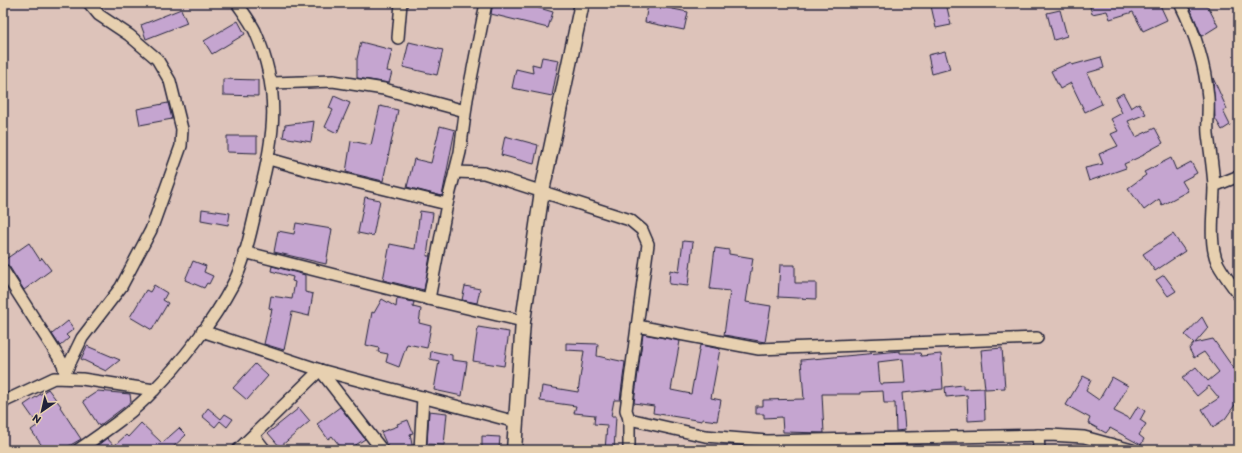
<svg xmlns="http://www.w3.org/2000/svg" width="1242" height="453" font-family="Itim,sans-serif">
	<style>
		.building { fill: #c5a5d0; stroke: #22223b; fill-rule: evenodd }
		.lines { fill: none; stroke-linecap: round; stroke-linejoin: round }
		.minor-casing { stroke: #22223b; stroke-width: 14 }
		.major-casing { stroke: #22223b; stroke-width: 17 }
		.minor { stroke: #e7d0b0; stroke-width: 11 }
		.major { stroke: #e7d0b0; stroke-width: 14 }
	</style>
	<rect width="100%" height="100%" fill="#ddc3ba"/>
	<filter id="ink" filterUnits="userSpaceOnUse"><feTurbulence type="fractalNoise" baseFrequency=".025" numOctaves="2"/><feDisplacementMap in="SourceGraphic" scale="8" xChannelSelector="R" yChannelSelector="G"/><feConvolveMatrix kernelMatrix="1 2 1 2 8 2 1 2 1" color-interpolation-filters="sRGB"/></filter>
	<g filter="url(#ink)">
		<g class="building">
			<polygon points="493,3 512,3 528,7 529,5 553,12 548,28 491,14"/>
			<polygon points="946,3 951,25 936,28 931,6"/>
			<polygon points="1089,3 1159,3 1167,20 1143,31 1133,12 1110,19 1107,11 1092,14"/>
			<polygon points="1193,3 1206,3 1218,26 1202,36 1189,6"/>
			<polygon points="648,4 688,12 684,30 645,22"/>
			<polygon points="181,9 187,23 146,39 141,25"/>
			<polygon points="1060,10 1067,36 1054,40 1047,13"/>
			<polygon points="238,21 245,34 212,54 204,41"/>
			<polygon points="361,42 392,50 387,71 392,72 389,83 357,78 357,59"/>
			<polygon points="409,42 443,50 437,75 403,67"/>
			<polygon points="945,51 950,69 932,74 928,55"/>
			<polygon points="542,57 559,60 552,96 512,88 516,69 533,73 532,64 540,66"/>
			<polygon points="1101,57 1104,68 1087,73 1102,104 1085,112 1071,83 1060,89 1051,71 1071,62 1072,65"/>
			<polygon points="1213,78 1227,109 1223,111 1230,125 1222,130 1215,118"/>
			<polygon points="223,79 258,80 258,96 223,95"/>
			<polygon points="1123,93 1131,108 1139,103 1146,114 1128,121 1136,137 1155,128 1163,143 1143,154 1144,155 1124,164 1126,168 1089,181 1085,168 1103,164 1099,154 1118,146 1111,134 1118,131 1111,119 1122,113 1115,98"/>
			<polygon points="334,96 350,103 337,133 325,127 333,110 329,108"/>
			<polygon points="168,103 172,119 140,125 137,109"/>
			<polygon points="380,106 398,110 383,181 346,172 351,141 371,145"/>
			<polygon points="314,121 311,142 283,137 285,125"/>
			<polygon points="440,126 455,130 442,196 407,187 414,159 431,163"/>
			<polygon points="227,136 257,136 257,153 227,152"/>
			<polygon points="505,136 538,145 534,164 501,155"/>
			<polygon points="1171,158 1176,170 1191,162 1197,173 1182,181 1188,191 1162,205 1159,199 1144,210 1128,188 1146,175 1144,172"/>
			<polygon points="365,197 380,200 373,236 358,233"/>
			<polygon points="202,209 230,213 228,225 201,220"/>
			<polygon points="420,211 433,213 427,256 430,256 424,290 383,280 390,244 415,249"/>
			<polygon points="296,223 332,229 326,264 274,252 278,231 294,234"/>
			<polygon points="1173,234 1185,251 1155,271 1143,254"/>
			<polygon points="683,241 693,242 688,286 669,284 670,270 679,272"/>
			<polygon points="29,243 40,260 42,258 51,270 24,290 9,266 3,263 3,261"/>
			<polygon points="715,248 729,250 729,254 753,258 746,302 771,306 765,342 724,335 730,291 710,289"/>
			<polygon points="193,261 206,266 204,272 213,276 209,284 207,283 204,288 185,280"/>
			<polygon points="780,265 795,265 795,283 816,283 816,299 778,297"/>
			<polygon points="272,266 305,275 305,292 313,294 309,316 292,312 284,350 264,344 272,309 269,308 271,296 292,299 295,282 292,281 293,277 271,271"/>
			<polygon points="1164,275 1176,291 1168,296 1156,280"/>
			<polygon points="154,285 167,293 163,300 168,303 152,330 130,317 146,290 150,292"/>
			<polygon points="465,286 480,289 477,303 462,300"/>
			<polygon points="382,299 396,307 397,299 414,302 413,307 421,309 419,323 431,326 427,348 407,344 399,367 386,362 388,354 378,352 379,348 366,345 372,312 374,313"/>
			<polygon points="1202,317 1208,328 1195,343 1213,339 1239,376 1239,399 1225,419 1213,427 1202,409 1219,398 1209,386 1197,396 1182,378 1196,367 1208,381 1219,372 1204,352 1194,358 1189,349 1194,343 1185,335"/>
			<polygon points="68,321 74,329 66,335 69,338 60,346 52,334"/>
			<polygon points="478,327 509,332 504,366 473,361"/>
			<polygon points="643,334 680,341 671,390 691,394 700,345 720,349 711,398 721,400 717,421 702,419 702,421 653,413 654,406 634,403"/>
			<polygon points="566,343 598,344 597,356 625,362 620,400 614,400 611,416 616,416 614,450 605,450 607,425 594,424 595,415 574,413 576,406 540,401 542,386 578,392 584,351 566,350"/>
			<polygon points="87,346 120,360 106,371 81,359"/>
			<polygon points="1002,348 1005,388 985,389 981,350"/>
			<polygon points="431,351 452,355 452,360 467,362 462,396 434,390 439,361 430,359"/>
			<path d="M900,351v2h20l1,3 20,-2 2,35 -41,4 3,37 -9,1 -1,-28h-11l-1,-12 -22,1v2h-39l2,39 -41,-1 -1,-15 -18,1v-4h-8v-8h7v-6l41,-1 -3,-39zM903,359l2,24 -25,1 -2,-22z"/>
			<polygon points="255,364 268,376 247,400 233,388"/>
			<polygon points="1083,376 1091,380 1086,391 1099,400 1112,377 1128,386 1114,411 1130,419 1138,406 1145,411 1140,420 1146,424 1139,435 1144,439 1141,445 1110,428 1106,433 1088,423 1090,418 1066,405"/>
			<polygon points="963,385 963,389 984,388 985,420 968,421 967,395 946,397 945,387"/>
			<polygon points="48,389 61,406 60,407 81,439 62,450 45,450 31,430 38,425 24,405"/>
			<polygon points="98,391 130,394 131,402 99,426 83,401"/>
			<polygon points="340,407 365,439 348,450 343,450 332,436 328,439 317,424"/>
			<polygon points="208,408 221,419 225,414 233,419 227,427 220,421 215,427 202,416"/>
			<polygon points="299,408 310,421 280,447 268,433"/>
			<polygon points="429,411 447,413 444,445 427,444"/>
			<polygon points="408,420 413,433 410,434 413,450 389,450 381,432 398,426 397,424"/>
			<polygon points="141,423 162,443 179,428 186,435 170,450 92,450 107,438 114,446 126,435 128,437"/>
			<polygon points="482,436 500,437 499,449 482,448"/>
		</g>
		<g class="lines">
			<defs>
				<g id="minor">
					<path d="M1180,3c15,30 25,61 28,94 1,12 -1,25 0,37 2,17 5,34 6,52"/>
					<polyline points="398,38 401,3"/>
					<polyline points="272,83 333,81 384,89 465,111"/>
					<polyline points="269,159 315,172 447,204"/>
					<polyline points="455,172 484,173 630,220 642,230 648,244 626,410 629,419 705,436 767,441 1050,435 1084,437 1132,450"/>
					<path d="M1239,176l-25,10c0,22 -6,58 4,78 6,11 14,21 21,31"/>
					<polyline points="244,252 429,299 523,321"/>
					<polyline points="3,270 63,364 65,373"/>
					<polyline points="429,299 447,204 460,152 467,99 486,3"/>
					<polyline points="637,326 759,349 1037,338"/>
					<polyline points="202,331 320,370 516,422"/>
					<polyline points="320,370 382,450"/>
					<polyline points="65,373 82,338 121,287 151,230 181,146 182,129 170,81 157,59 129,35 99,15 89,3"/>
					<polyline points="3,402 54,378 82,379 154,390"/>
					<polyline points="629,419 629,450"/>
					<polyline points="1038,435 1039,450"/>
					<polyline points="254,436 265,450"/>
					<path d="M78,450c26,-18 55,-37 76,-60 27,-27 60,-70 78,-104 13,-23 21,-64 27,-90 16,-60 22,-106 -4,-165 -5,-10 -12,-19 -18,-28"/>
					<polyline points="238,450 320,370"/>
					<polyline points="420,450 423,397"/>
				</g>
				<polyline id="major" points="514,450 523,321 542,191 582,3"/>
			</defs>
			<use href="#minor" class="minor-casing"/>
			<use href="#major" class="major-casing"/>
			<use href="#minor" class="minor"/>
			<use href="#major" class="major"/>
		</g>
	</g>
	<rect width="1242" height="453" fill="none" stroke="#e7d0b0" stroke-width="16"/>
	<rect x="8" y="8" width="1226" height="437" fill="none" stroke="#22223b" stroke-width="1.5" filter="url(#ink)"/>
	<g transform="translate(42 411) rotate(214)" stroke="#e7d0b0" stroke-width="3" paint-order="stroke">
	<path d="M0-3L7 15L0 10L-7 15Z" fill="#22223b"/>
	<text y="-6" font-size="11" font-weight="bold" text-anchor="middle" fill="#22223b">N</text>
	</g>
</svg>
